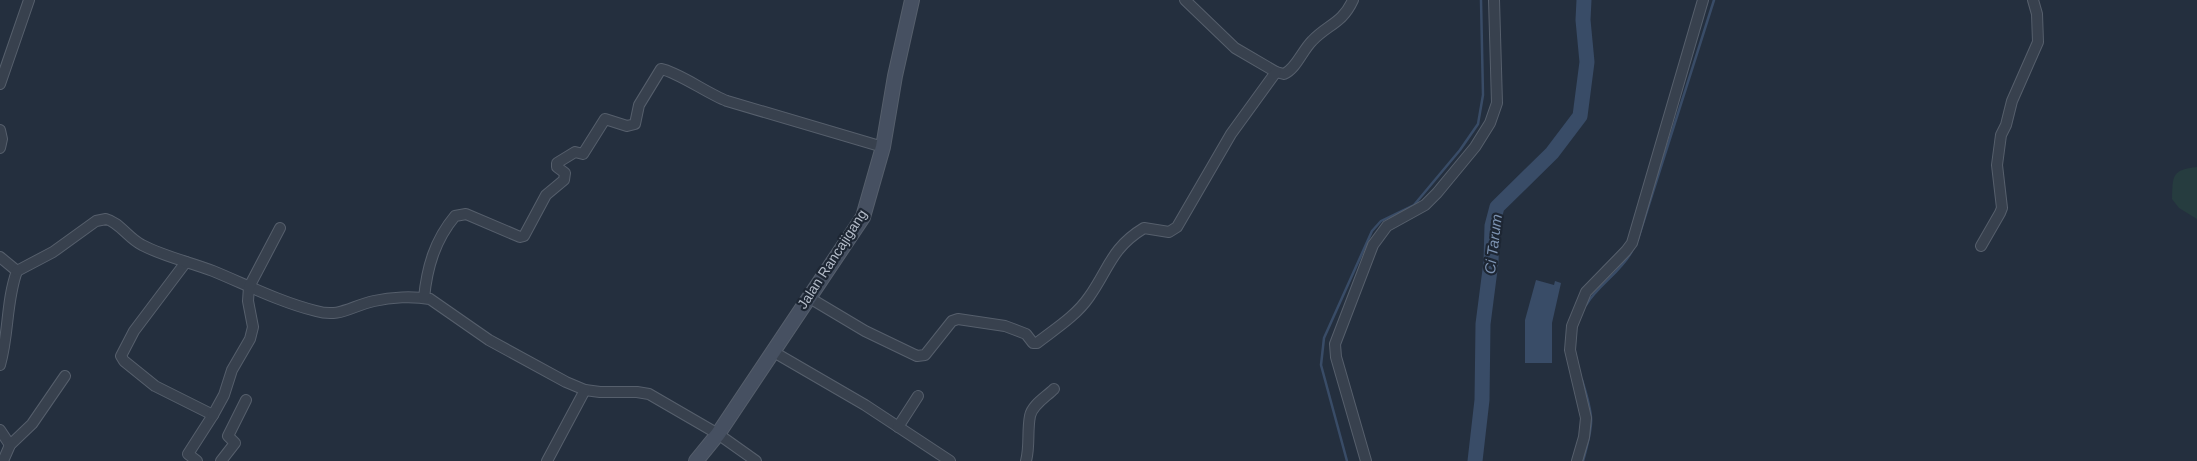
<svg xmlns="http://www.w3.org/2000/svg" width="2197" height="461" font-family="Arial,sans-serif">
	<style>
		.green { fill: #263c3f }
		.water { fill: #394c67 }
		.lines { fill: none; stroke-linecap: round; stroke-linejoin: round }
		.stream { stroke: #394c67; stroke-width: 2.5 }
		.river { stroke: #394c67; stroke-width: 15 }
		.minor-casing { stroke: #565f6c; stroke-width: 12 }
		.secondary-casing { stroke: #565f6c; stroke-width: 16 }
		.minor { stroke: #38414e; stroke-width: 10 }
		.secondary { stroke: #465061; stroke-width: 14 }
		.labels { text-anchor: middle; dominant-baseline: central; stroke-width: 4.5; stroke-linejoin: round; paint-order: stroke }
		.street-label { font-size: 14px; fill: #b4bcc9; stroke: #1d2633 }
		.water-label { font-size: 15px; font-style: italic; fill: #7c92b1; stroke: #1d2633 }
	</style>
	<rect width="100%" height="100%" fill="#242f3e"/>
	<path class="green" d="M2197,167v52l-18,-11 -7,-9c1,-23 -1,-29 25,-32z"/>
	<polygon class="water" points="1536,280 1554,285 1555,281 1561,283 1552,323 1552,363 1525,363 1525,320"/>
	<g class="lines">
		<g class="stream">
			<polyline points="1638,239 1714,0"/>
			<path d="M1586,305c12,-20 35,-33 46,-54"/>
			<path d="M1582,380c12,38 12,42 1,81"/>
			<polyline points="1347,461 1321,365 1324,338 1372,231 1381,221 1414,205 1460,150 1478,124 1483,95 1481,0"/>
		</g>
		<polyline class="river" points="1475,461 1482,400 1483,324 1491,262 1492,226 1497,207 1552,153 1580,116 1587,62 1583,20 1584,0"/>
		<defs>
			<g id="minor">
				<path d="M1185,0l50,48 41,24 8,2c12,-5 18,-23 28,-33 16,-17 30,-17 41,-41"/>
				<polyline points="0,84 29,0"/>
				<polyline points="0,130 2,139 0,148"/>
				<polyline points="1981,246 2000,213 2002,208 1997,165 2001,135 2006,125 2012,101 2038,42 2037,14 2033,0"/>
				<path d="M0,257l17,14c-11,30 -8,63 -17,94"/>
				<polyline points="186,262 134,331 121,356 124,361 155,386 213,415 188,454 197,461"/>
				<path d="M17,271l36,-19 43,-31 10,-2c13,3 23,20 36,26 23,12 48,17 71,26 34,14 67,31 103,40 24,7 35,-5 58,-10 17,-4 39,-5 56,-2l59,41 77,42 19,8 15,2h37l12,2 69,40 38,27"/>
				<path d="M808,297l57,34 52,25 8,-1 27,-34 6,-2 47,7 21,8 7,9h4c18,-14 39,-27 52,-46 20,-28 22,-49 55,-69l25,4 8,-5 54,-93 45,-62"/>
				<path d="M424,298c3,-31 11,-58 31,-82l11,-2 54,23 4,-1 22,-41 18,-15 1,-7 -8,-6v-4l18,-11 8,2 22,-35 22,7 8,-2 4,-19 22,-36c17,3 47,25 66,32l156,46"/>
				<polyline points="772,351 865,405 950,461"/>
				<polyline points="213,415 224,395 232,370 250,339 253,327 248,301 249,287 280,228"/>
				<polyline points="898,427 918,396"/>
				<polyline points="0,430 10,445"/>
				<polyline points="3,461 10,445 32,424 65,376"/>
				<polyline points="221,461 235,443 228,436 246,400"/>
				<polyline points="547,461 585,390"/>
				<path d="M1026,461c4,-15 1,-30 4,-45 2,-11 16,-19 24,-27"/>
				<polyline points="1366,461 1336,357 1335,344 1373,245 1387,226 1425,205 1437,193 1475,147 1490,123 1497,103 1494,0"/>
				<polyline points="1577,461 1584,437 1586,418 1570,350 1572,326 1586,292 1626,251 1632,243 1703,0"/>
			</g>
			<polyline id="secondary" points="696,461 718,434 863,217 883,147 895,76 912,0"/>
		</defs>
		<use href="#minor" class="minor-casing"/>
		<use href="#secondary" class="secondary-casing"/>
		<use href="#minor" class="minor"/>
		<use href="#secondary" class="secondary"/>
	</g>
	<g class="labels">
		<g class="street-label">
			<text transform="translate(832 259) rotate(-57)">Jalan Rancajigang</text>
		</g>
		<g class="water-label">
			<text transform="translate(1493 244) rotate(-83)">Ci Tarum</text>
		</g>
	</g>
</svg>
